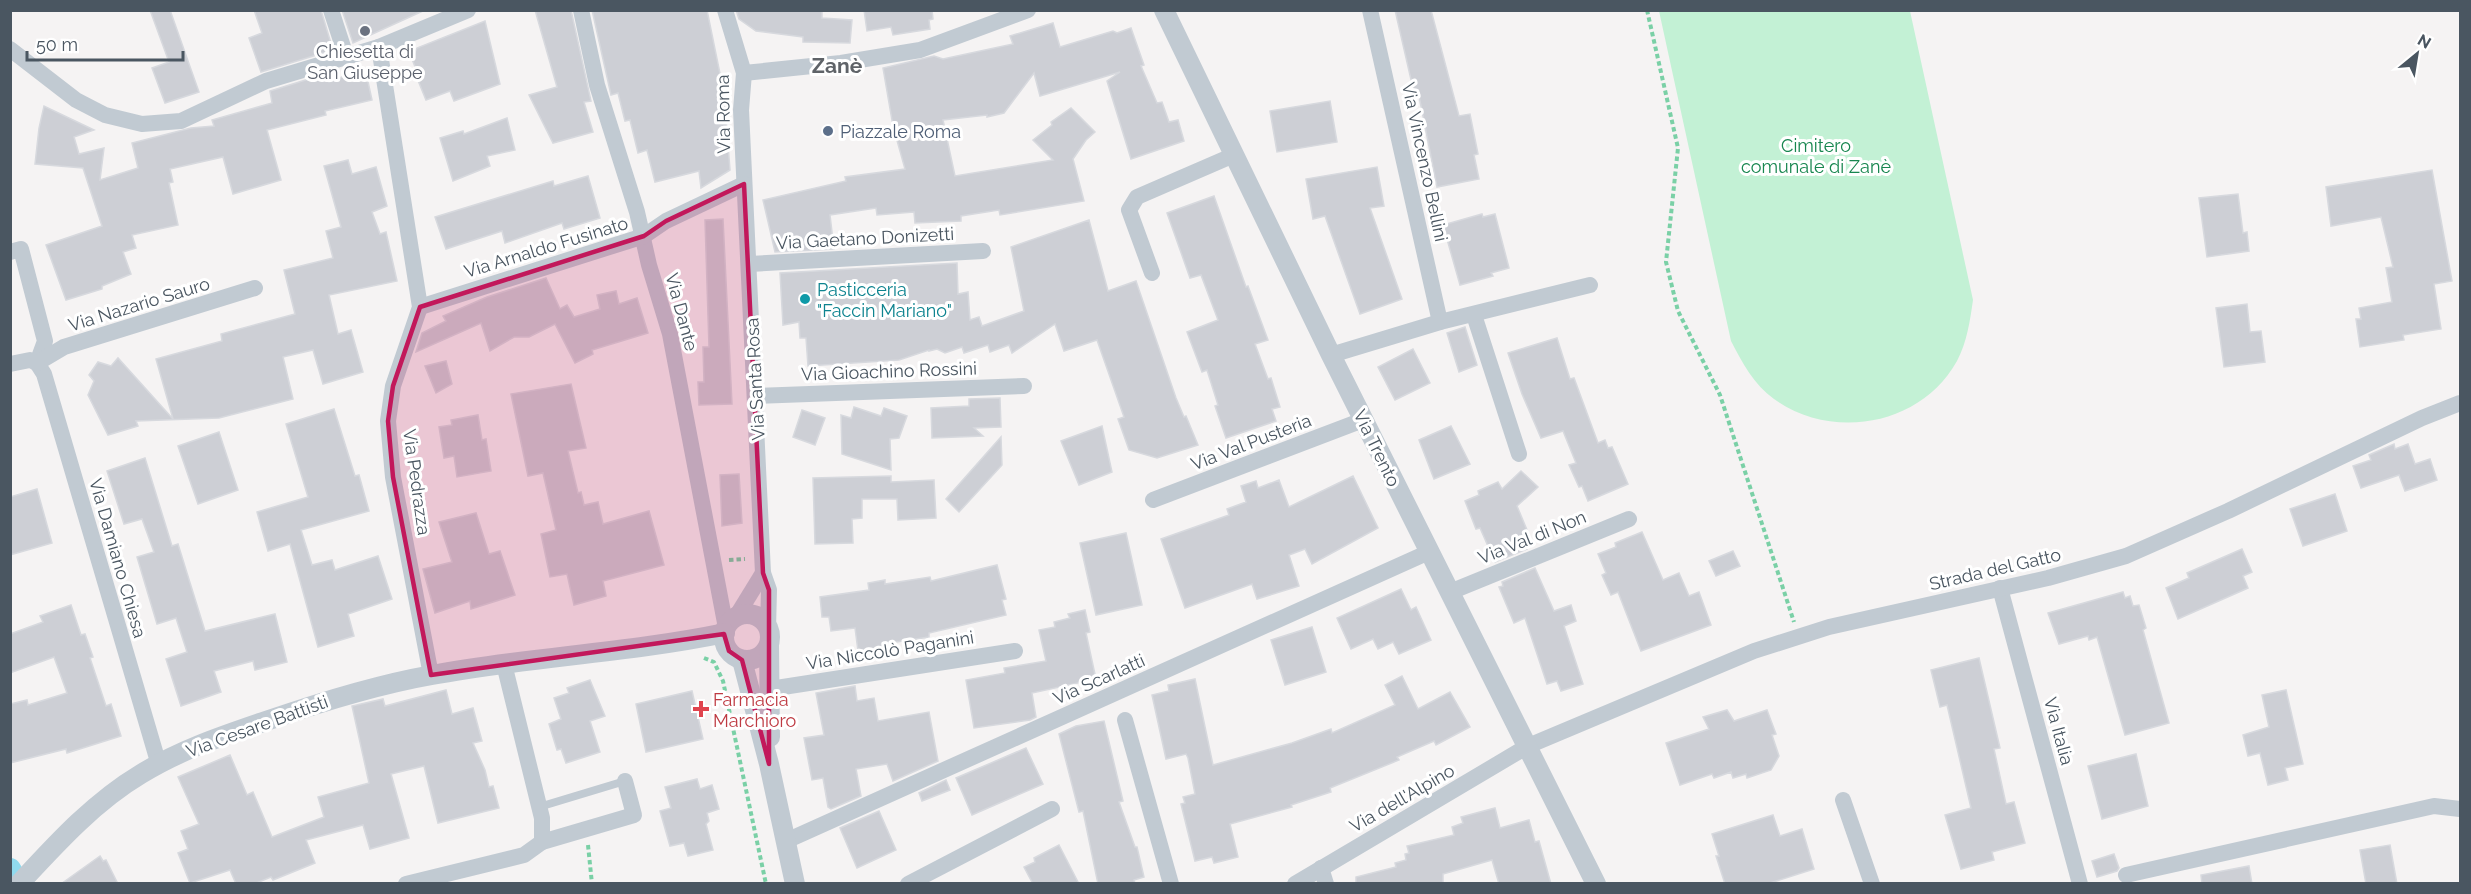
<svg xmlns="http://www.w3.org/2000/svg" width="2471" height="894" font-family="Raleway,sans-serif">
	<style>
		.green { fill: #c3f1d5 }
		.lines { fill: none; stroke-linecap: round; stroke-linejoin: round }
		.canal { stroke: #90daee; stroke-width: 22 }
		.building { fill: #cdcfd5; stroke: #d7d9de; stroke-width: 1.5 }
		.path { stroke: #7ad0a6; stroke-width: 4; stroke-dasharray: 4.5 3; stroke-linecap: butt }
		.service { stroke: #c1cad2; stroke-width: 8 }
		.minor { stroke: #c1cad2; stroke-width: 16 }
		.tertiary { stroke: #c1cad2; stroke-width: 20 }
		.marked { fill: #c2185b; fill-opacity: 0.2; stroke: #c2185b; stroke-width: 4.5; stroke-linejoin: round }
		.worship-dot { fill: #6b7280; stroke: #fff; stroke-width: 2 }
		.service-dot { fill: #5c6f8a; stroke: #fff; stroke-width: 2 }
		.culture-dot { fill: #0f9aa8; stroke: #fff; stroke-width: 2 }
		.health-dot { fill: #e0444e; stroke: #fff; stroke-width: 2 }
		.labels { text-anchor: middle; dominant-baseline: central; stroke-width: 6; stroke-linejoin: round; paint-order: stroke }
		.worship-label { font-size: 18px; fill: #5b616d; stroke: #fff }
		.street-label { font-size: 18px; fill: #4a5661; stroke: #fff }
		.service-label { font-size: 18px; fill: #4e5e75; stroke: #fff; text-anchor: start }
		.park-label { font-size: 18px; fill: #17864f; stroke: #fff }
		.culture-label { font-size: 18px; fill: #0d838f; stroke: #fff; text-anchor: start }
		.health-label { font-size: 18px; fill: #be3a42; stroke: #fff; text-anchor: start }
		.quarter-label { font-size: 21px; font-weight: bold; fill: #5f6368; stroke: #fff }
	</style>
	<rect width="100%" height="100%" fill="#f5f3f3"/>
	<path class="green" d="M1659,11h251l63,289c-3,21 -6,42 -16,61 -36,65 -125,80 -183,38 -20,-14 -32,-37 -43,-58z"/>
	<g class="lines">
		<polyline class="canal" points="10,869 19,884"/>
	</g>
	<g class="building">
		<polygon points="150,10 170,10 199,92 165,103 152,68 169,62"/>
		<polygon points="254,10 321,10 333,50 261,72 249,38 262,33"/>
		<polygon points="342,10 425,10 353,43"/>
		<polygon points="535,10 571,10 591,101 584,102 593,132 553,143 529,95 557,87"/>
		<polygon points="592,10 707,10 724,93 730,170 701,188 699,171 655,182 647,150 638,153 630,120 625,121 618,93 611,95"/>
		<polygon points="736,10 822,10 822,18 852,20 850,43 803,42 803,37 756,31 739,19"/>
		<polygon points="864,10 932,10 933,19 929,20 930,29 893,35 891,27 867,31"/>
		<polygon points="1395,10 1431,10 1459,116 1470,114 1478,154 1474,155 1479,179 1437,187 1419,96 1415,97"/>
		<polygon points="485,21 500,84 454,101 450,91 426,100 415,73 417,72 412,59 417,48"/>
		<polygon points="1053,23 1060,47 1113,31 1117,33 1131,28 1144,65 1141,66 1157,103 1162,102 1169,122 1178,120 1184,141 1131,159 1107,81 1120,72 1040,96 1034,73 1004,113 987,117 987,115 943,120 955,176 1053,160 1033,140 1052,125 1051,122 1071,108 1095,132 1086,140 1073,159 1084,201 1000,215 999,210 961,216 961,221 915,223 914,212 877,215 876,208 830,215 834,249 775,252 763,200 846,181 845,177 905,169 893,126 883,68 934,56 943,59 1013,44 1010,36"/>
		<polygon points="365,68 372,100 325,111 326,115 267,130 281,180 233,194 223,157 170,169 173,182 169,183 178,225 132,235 136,248 123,252 131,274 102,286 102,289 66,300 46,245 102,226 83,168 35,164 39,128 44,106 94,130 74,137 79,154 104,148 100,180 138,168 132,143 191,128 214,126 212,120 272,103 270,91 325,74 329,82"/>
		<polygon points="1330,101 1337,142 1277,152 1270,111"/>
		<polygon points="507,118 515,150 487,156 490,166 453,181 440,138 463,131 464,134"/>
		<polygon points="348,160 352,174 376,167 387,206 372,212 380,234 386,232 397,281 329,295 338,334 351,330 363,372 323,384 313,350 283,357 293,399 219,418 136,421 138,426 108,435 88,395 94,381 89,375 98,362 111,366 118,358 173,419 156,359 222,341 221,334 295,314 284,270 333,258 326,231 341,227 324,166"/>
		<polygon points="1377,167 1384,206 1370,208 1402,299 1360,314 1325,216 1313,219 1306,179"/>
		<polygon points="2432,170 2452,281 2434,284 2441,329 2403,335 2404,340 2360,347 2356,319 2361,319 2359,308 2392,302 2386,268 2393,267 2381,217 2331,226 2326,187"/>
		<polygon points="588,176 600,218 564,229 562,223 505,243 502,231 446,249 435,217 553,181 554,186"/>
		<polygon points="2238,194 2243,233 2247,232 2249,251 2207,257 2199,198"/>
		<polygon points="1214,196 1246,287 1248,286 1268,340 1255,344 1268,379 1271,378 1280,407 1272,409 1276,421 1226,438 1215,406 1218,405 1207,370 1202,372 1187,332 1218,320 1201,275 1190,278 1167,213"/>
		<polygon points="1482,214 1483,217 1495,214 1509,268 1491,273 1493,276 1460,285 1443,225"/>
		<polygon points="723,219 732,404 699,405 698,382 704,382 703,347 709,347 705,220"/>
		<polygon points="1089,220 1108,291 1136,281 1176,398 1184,417 1186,416 1198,445 1157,458 1129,450 1118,419 1124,417 1097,340 1064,351 1055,324 1012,353 1009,345 990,352 988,345 964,353 962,347 945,353 937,349 929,351 929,350 899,360 808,366 806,338 800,338 799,322 783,325 780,273 957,263 958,294 968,292 970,320 979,317 982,326 1024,311 1011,247"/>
		<polygon points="546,278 560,309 567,305 574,317 600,309 597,295 616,291 619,304 637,298 648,333 592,350 593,354 575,363 555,324 529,337 514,337 490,351 481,323 416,352 422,333 446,321 443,316 487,297"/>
		<polygon points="2247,304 2250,332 2261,331 2265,362 2224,367 2216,308"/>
		<polygon points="1465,327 1477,365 1459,372 1447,333"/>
		<polygon points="1557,338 1570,379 1574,378 1598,443 1605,440 1608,448 1612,447 1628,484 1588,501 1582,486 1579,487 1569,465 1576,463 1563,431 1541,438 1522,394 1508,353"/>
		<polygon points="1413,349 1430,383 1395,400 1378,367"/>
		<polygon points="446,361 452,384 436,393 425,366"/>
		<polygon points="571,384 586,448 568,451 578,493 581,492 584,505 598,502 603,524 649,511 664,565 603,581 606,596 574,605 567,574 550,577 541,534 556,530 543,473 528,476 511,394"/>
		<polygon points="1000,398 1001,427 974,428 983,436 932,438 931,408 969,406 969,399"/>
		<polygon points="854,407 881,416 884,408 907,416 899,438 890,439 891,470 842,454 841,415 851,418"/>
		<polygon points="334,409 355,476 359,475 369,511 301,530 312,565 332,560 335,570 378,556 392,599 348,614 354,636 318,647 290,544 268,551 257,512 308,497 286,424"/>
		<polygon points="802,410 825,418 815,445 793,437"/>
		<polygon points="478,415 482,440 486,439 491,471 457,477 454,456 444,458 439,427 452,425 451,420"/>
		<polygon points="1102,426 1112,472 1079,485 1061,441"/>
		<polygon points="1451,426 1470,464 1434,479 1419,440"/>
		<polygon points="219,432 238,490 198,504 178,446"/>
		<polygon points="1001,437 1002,465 959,512 946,499"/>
		<polygon points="2394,444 2395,449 2408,444 2415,464 2430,459 2437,480 2405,491 2399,475 2361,488 2353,466 2371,460 2369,455"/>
		<polygon points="145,458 172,546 178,544 205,631 275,614 287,662 255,670 253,661 214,671 221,692 181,706 166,659 187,652 176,618 157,624 137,557 154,552 142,519 124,524 107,471"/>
		<polygon points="1521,471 1538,487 1517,506 1530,537 1523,540 1527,549 1495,562 1480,528 1476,529 1465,501 1479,495 1478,491 1498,482 1502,489"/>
		<polygon points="739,474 742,523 722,526 720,475"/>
		<polygon points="891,476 891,482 934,480 936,518 898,520 897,499 862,499 862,518 852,519 853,543 815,544 813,478"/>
		<polygon points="1353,476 1378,528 1312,564 1305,549 1289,555 1299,586 1257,599 1252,584 1185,608 1161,539 1229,515 1227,509 1246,502 1241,486 1256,481 1258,488 1279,480 1289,507"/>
		<polygon points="37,489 52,543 10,555 10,497"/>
		<polygon points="2335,494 2347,531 2303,546 2290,509"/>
		<polygon points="476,513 489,554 500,551 515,595 471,609 470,601 435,613 423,569 452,562 439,522"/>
		<polygon points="1642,532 1663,580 1679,573 1689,596 1699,592 1711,625 1641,651 1618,592 1611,595 1602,575 1606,573 1598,554 1616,547 1615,543"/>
		<polygon points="1126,533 1142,605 1096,615 1080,543"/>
		<polygon points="2242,549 2252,572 2243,576 2248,588 2178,619 2166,588 2189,578 2187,573"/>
		<polygon points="1733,551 1740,566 1716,576 1709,561"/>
		<polygon points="997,565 1006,599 1002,600 1006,615 929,633 929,637 883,644 884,648 858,651 855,628 831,631 829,617 822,617 820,597 869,590 868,583 885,580 885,584 930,577 931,581"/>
		<polygon points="1535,568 1554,611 1571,605 1576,621 1564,626 1583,684 1561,691 1557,681 1547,684 1525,618 1514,623 1499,587 1503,586 1502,582"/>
		<polygon points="1401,589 1411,610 1416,607 1431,640 1399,654 1393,642 1378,649 1373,639 1351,649 1337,618"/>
		<polygon points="2123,592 2125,598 2130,596 2133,606 2139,605 2146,628 2143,630 2169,723 2125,735 2097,637 2089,640 2088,636 2059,644 2048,613"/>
		<polygon points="71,605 81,635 85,634 93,657 90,658 106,706 111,704 121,736 67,753 66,749 10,763 10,704 27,700 28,705 67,693 54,657 10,673 10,634 43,622 40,616"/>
		<polygon points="1085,610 1090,632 1086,633 1096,679 1032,693 1036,717 1030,720 974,728 966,680 1005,673 1004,668 1046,661 1039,630 1055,627 1054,622 1070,618 1068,614"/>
		<polygon points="1312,627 1326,672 1285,685 1271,640"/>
		<polygon points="1979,658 2000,748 1994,749 2006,804 2014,802 2025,843 1992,852 1994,860 1961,869 1945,815 1971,808 1947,705 1940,707 1931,670"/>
		<polygon points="1402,676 1418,709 1450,692 1470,727 1436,745 1434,741 1397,757 1399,760 1330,788 1331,792 1291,805 1292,807 1230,824 1238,857 1214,863 1212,857 1195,861 1181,804 1185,803 1183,797 1195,794 1188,758 1186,754 1166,759 1152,695 1169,691 1168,685 1195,679 1213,765 1292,743 1331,729 1332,733 1395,705 1385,685"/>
		<polygon points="590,680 605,716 590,721 600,752 566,763 561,749 557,750 549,724 561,719 554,698 569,693 567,688"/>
		<polygon points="855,686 857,701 874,698 878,721 929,712 938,761 893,781 887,764 856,769 861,796 831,809 828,807 823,778 812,780 804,738 824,735 816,693"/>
		<polygon points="446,690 452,714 473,708 482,741 473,743 485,770 489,787 493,786 499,808 438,823 424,766 391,774 409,838 370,849 363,825 306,840 315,863 273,880 271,877 254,884 236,884 230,870 190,883 178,853 188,849 181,831 199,824 178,777 230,755 247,795 253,792 272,837 324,817 318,797 369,783 352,706 383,699 385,706"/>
		<polygon points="2286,690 2303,764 2285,768 2288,780 2268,785 2260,753 2248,756 2243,735 2269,727 2262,695"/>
		<polygon points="692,691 703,739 646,752 636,704"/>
		<polygon points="1727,710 1734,721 1767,710 1776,734 1772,735 1779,756 1771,770 1747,778 1746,774 1733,778 1731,772 1714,778 1712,774 1680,785 1666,743 1709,729 1703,717"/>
		<polygon points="1104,721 1123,801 1119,802 1135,847 1137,847 1144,877 1134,880 1135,884 1098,884 1083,811 1079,812 1059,734 1076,726"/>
		<polygon points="1026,748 1043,784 972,815 956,778"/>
		<polygon points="2136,754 2148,806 2102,819 2088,766"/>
		<polygon points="697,779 700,789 712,785 719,809 707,813 709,821 706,824 713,850 688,856 684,843 670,846 660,811 671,808 665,787"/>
		<polygon points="946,780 950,790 922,801 919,793"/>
		<polygon points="1495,808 1500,828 1529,820 1535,842 1539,841 1551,884 1499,884 1492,860 1443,874 1443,884 1356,884 1356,877 1396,867 1395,863 1406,860 1405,854 1409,853 1407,846 1454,835 1452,827 1463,823 1461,817"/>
		<polygon points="879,811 896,850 857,868 840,828"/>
		<polygon points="1773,815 1780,836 1802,829 1814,869 1767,884 1725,884 1716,856 1719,856 1712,834"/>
		<polygon points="1059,845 1079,884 1033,884 1024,867 1035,862 1034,858"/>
		<polygon points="2390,845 2397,884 2366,884 2360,850"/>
		<polygon points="2114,854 2119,868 2117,871 2097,877 2092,861"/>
		<polygon points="100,856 103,861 106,860 118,884 61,884"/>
		<polygon points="2249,866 2252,884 2202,884 2201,875"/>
	</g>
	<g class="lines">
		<g class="path">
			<polyline points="1647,10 1678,148 1666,262 1678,311 1720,395 1794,622"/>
			<polyline points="729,560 745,559"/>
			<polyline points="704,658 714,662 723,681 766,884"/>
			<polyline points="588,845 592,884"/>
		</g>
		<polyline class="service" points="539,807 625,781"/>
		<g class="minor">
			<polyline points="331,10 346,56"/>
			<polyline points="581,10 597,85 637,212 649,265 670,334 726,628"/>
			<polyline points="725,10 744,73 741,110 763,573 769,590 768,629"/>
			<polyline points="1370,10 1440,322"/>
			<polyline points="379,47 420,307 393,386 388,421 393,477 431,675"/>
			<polyline points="10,49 76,100 105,115 142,124 181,121 266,81 379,47 468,10"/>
			<polyline points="744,73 841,63 920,50 1028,10"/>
			<polyline points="10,252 21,249 45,341 37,363"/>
			<polyline points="749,264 983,251"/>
			<polyline points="1152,273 1129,210 1137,197 1234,155"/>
			<polyline points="420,307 644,236 666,221 744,184"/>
			<polyline points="1474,315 1519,454"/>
			<polyline points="1331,355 1440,322 1590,285"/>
			<polyline points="37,363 44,374 159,765"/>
			<polyline points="37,363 64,347 255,288"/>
			<polyline points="10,364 30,360 37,363"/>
			<polyline points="756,396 1024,386"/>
			<polyline points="1153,500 1363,420"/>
			<polyline points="2000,588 2080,884"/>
			<polyline points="1450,592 1629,519"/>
			<polyline points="736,617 763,573"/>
			<polyline points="770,689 1015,651"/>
			<polyline points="1125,720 1171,884"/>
			<polyline points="1843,800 1872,884"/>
			<polyline points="786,841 1429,552"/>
			<polyline points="542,842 634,815 625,781"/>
			<polyline points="1321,868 1326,884"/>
			<polyline points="2126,875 2434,806 2460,809"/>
			<polyline points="406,884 524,855 542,842 542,818 504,664"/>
			<polyline points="908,884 1052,809"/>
			<polyline points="1295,884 1528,746 1754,651 1829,627 2048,578 2126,556 2228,511 2422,418 2460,403"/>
		</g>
		<g class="tertiary">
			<polyline points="1164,10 1331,355 1596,884"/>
			<circle cx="747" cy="637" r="23"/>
			<polyline points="769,646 770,737"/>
			<polyline points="742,660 769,764 795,884"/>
			<path d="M19,884c37,-40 75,-82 122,-110 39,-24 81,-38 125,-53 55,-19 109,-36 166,-46 97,-18 196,-22 293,-42"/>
		</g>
	</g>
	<path class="marked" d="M744,184l19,389 6,17v174l-27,-104 -13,-9 -5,-17 -293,41 -38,-198 -5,-56 5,-35 27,-79 224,-71 22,-15z"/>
	<circle class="worship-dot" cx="365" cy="31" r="6"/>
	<circle class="service-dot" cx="828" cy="131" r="6"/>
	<circle class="culture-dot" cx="805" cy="299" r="6"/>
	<path class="health-dot" d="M698 700h6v6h6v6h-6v6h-6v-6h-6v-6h6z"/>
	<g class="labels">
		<g class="worship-label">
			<text x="365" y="51">Chiesetta di<tspan x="365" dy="21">San Giuseppe</tspan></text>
		</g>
		<g class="street-label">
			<text transform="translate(723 114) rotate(-91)">Via Roma</text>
			<text transform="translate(1425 162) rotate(78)">Via Vincenzo Bellini</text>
			<text transform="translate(865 238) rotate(-3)">Via Gaetano Donizetti</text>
			<text transform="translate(546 247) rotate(-17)">Via Arnaldo Fusinato</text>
			<text transform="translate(139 304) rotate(-17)">Via Nazario Sauro</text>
			<text transform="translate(682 312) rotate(75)">Via Dante</text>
			<text transform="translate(889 371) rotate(-2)">Via Gioachino Rossini</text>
			<text transform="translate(755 379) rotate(-93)">Via Santa Rosa</text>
			<text transform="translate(1251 442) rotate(-21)">Via Val Pusteria</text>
			<text transform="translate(1377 448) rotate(64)">Via Trento</text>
			<text transform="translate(417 482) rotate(82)">Via Pedrazza</text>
			<text transform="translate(1532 537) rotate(-22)">Via Val di Non</text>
			<text transform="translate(118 558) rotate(74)">Via Damiano Chiesa</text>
			<text transform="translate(1995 569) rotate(-13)">Strada del Gatto</text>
			<text transform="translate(890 650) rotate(-9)">Via Niccolò Paganini</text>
			<text transform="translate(1099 679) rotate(-24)">Via Scarlatti</text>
			<text transform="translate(257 726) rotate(-20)">Via Cesare Battisti</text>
			<text transform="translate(2059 731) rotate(75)">Via Italia</text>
			<text transform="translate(1402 798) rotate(-30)">Via dell'Alpino</text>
		</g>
		<g class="service-label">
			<text x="840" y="131">Piazzale Roma</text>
		</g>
		<g class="park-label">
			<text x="1816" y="145">Cimitero<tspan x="1816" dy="21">comunale di Zanè</tspan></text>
		</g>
		<g class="culture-label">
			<text x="817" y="289">Pasticceria<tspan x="817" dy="21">"Faccin Mariano"</tspan></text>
		</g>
		<g class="health-label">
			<text x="713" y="699">Farmacia<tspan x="713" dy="21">Marchioro</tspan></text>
		</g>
		<g class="quarter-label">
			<text x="837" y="65">Zanè</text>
		</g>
	</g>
	<rect width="2471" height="894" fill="none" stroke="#4a5661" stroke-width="24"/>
	<g transform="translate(2417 54) rotate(30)" stroke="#ffffff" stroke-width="4.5" paint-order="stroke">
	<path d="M0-4.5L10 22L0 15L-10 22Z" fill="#4a5661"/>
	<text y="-9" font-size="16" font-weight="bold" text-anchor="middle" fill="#4a5661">N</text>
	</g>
	<path d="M27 51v9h156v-9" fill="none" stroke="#4a5661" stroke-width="3"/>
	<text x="36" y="51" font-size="18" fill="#4a5661" stroke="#ffffff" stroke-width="4.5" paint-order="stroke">50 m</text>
</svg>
